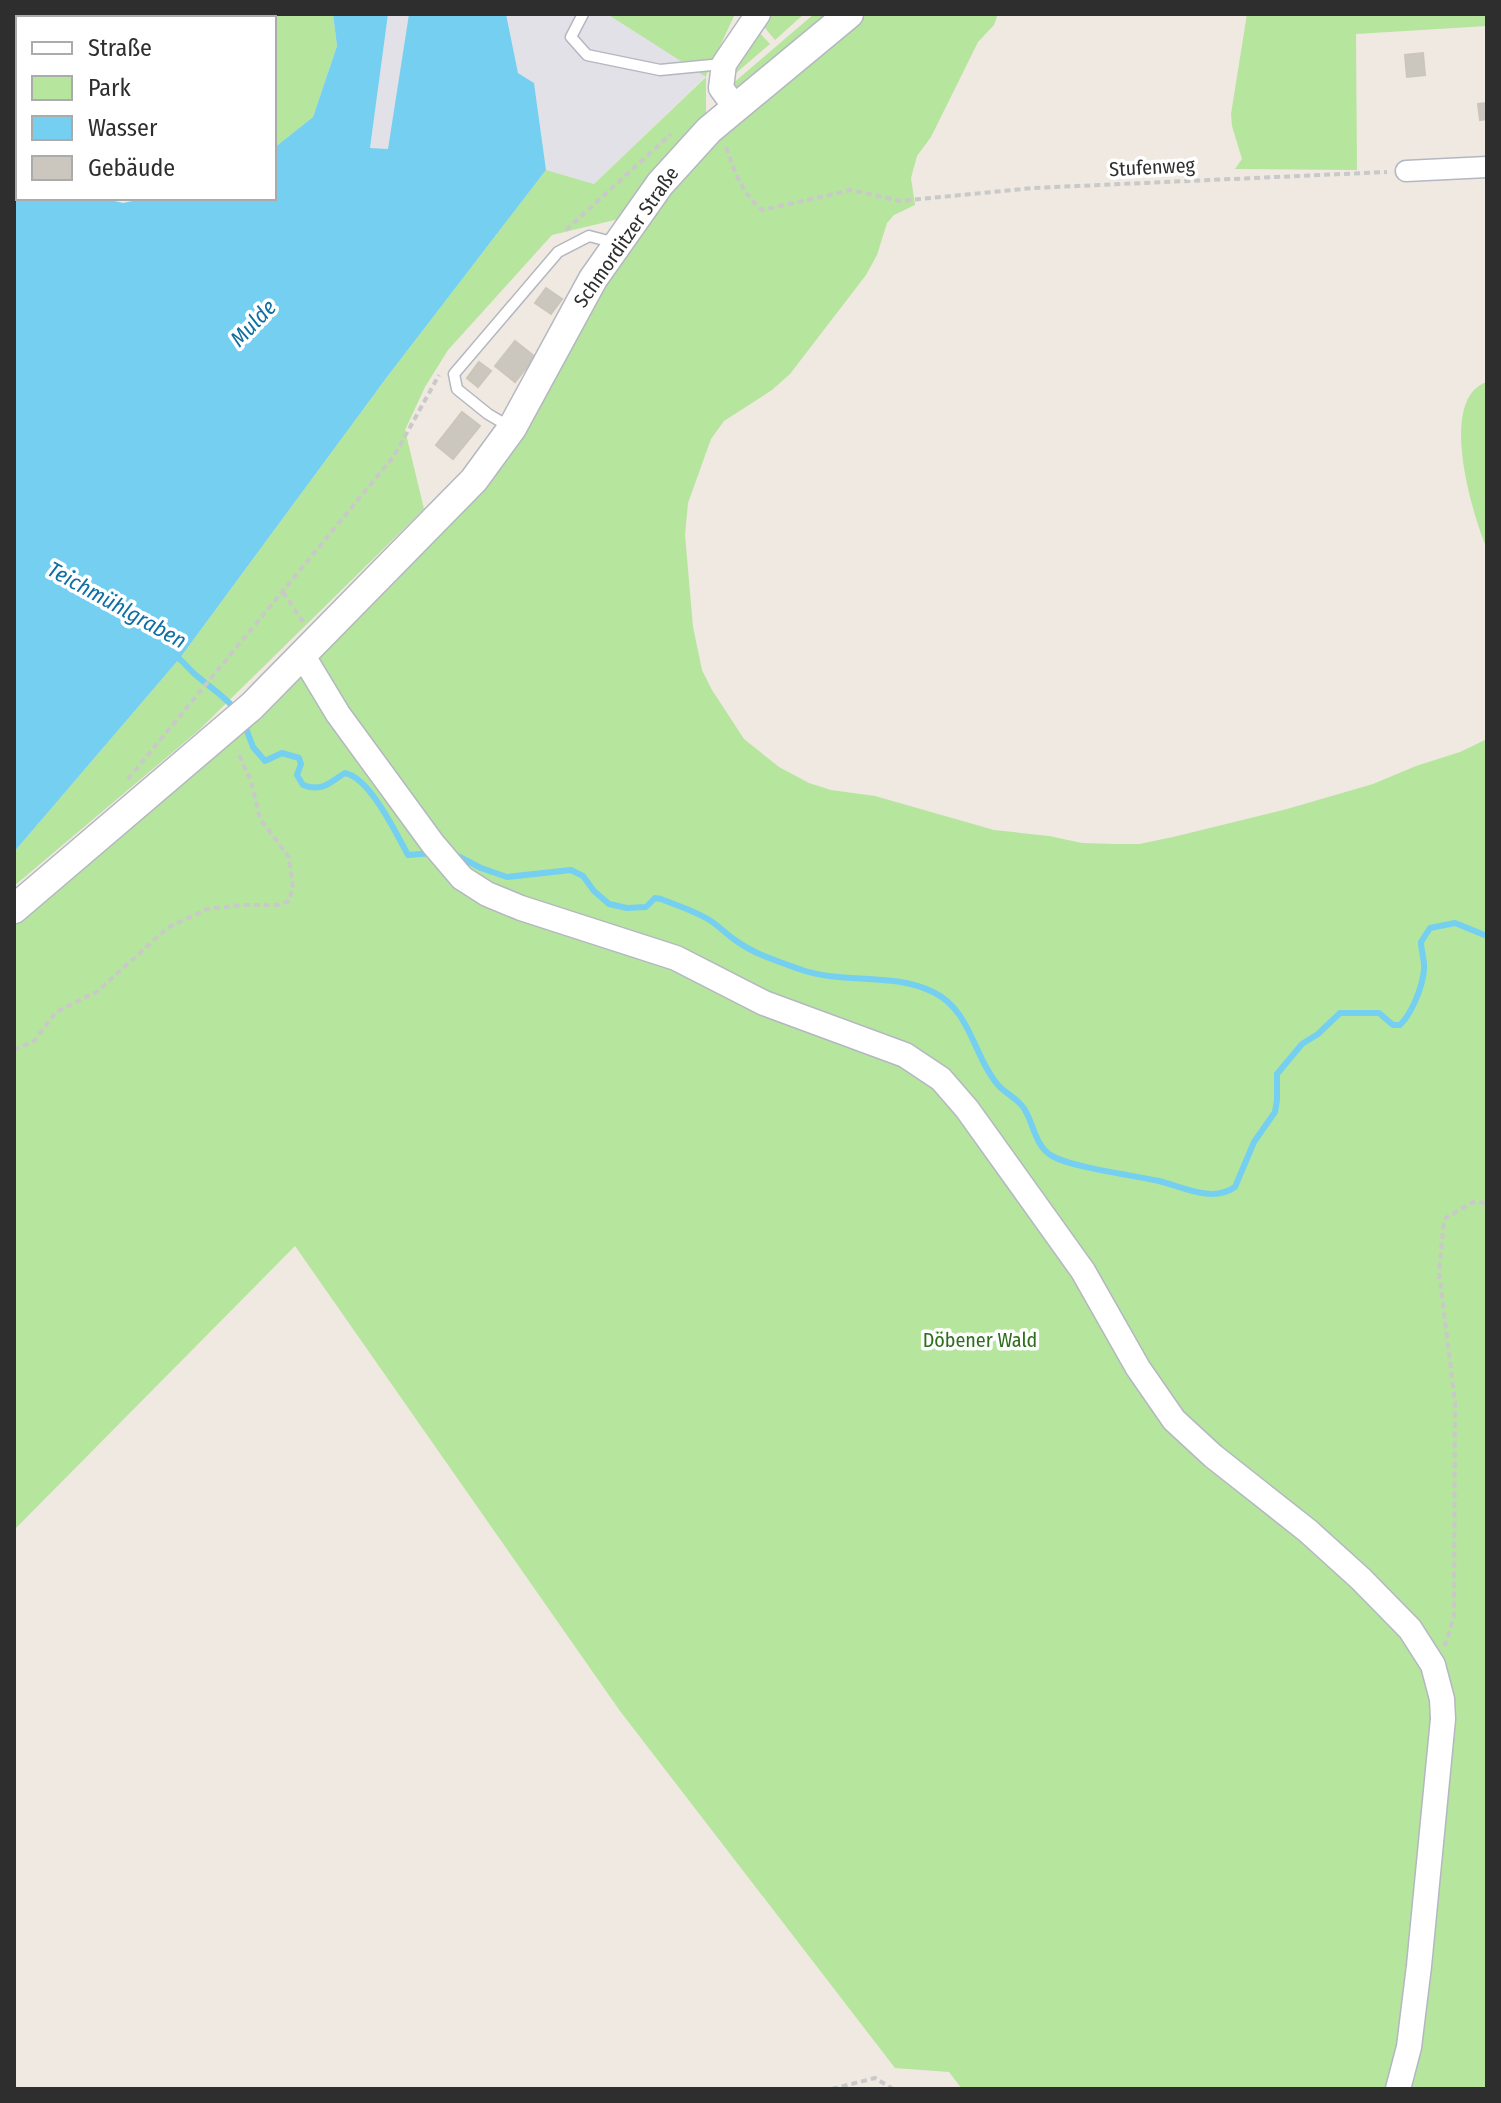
<svg xmlns="http://www.w3.org/2000/svg" width="1501" height="2103" font-family="'Fira Sans Condensed',sans-serif">
	<style>
		.industrial { fill: #e3e1e8 }
		.green { fill: #b6e59e }
		.water { fill: #75cff0 }
		.lines { fill: none; stroke-linecap: round; stroke-linejoin: round }
		.stream { stroke: #75cff0; stroke-width: 6 }
		.building { fill: #cbc7bf; stroke: #cbc5ba; stroke-width: 2 }
		.service-casing { stroke: #b4b7c1; stroke-width: 13 }
		.minor-casing { stroke: #b4b7c1; stroke-width: 23 }
		.tertiary-casing { stroke: #b4b7c1; stroke-width: 27 }
		.secondary-casing { stroke: #b4b7c1; stroke-width: 31 }
		.path { stroke: #c9c9c9; stroke-width: 4; stroke-dasharray: 6 4; stroke-linecap: butt }
		.service { stroke: #fff; stroke-width: 10 }
		.minor { stroke: #fff; stroke-width: 20 }
		.tertiary { stroke: #fff; stroke-width: 24 }
		.secondary { stroke: #fff; stroke-width: 28 }
		.labels { text-anchor: middle; dominant-baseline: central; stroke-width: 7; stroke-linejoin: round; paint-order: stroke }
		.street-label { font-size: 20px; fill: #2e2e2e; stroke: #fff }
		.park-label { font-size: 20px; fill: #2c6e1b; stroke: #fff }
		.water-label { font-size: 22px; font-style: italic; fill: #0d6fa3; stroke: #fff }
	</style>
	<rect width="100%" height="100%" fill="#efe9e1"/>
	<g class="industrial">
		<polygon points="388,14 409,14 389,149 370,148"/>
		<polygon points="506,14 607,14 706,76 594,184 546,170 534,83 518,73"/>
	</g>
	<g class="green">
		<polygon points="63,14 333,14 337,46 313,117 274,148 274,18 62,18"/>
		<polygon points="607,14 735,14 706,76 706,118 623,218 552,235 448,350 425,387 405,430 424,509 199,730 14,886 14,852 180,658 387,377 546,170 594,184 706,77"/>
		<polygon points="766,14 804,14 775,40 760,22"/>
		<polygon points="814,14 832,14 737,92 731,85"/>
		<polygon points="865,14 998,14 994,25 978,42 931,137 917,156 911,178 915,205 894,215 887,223 877,255 866,275 790,374 772,390 724,421 711,439 688,503 685,535 693,627 702,670 712,690 744,739 779,767 809,783 831,790 875,796 994,830 1049,836 1082,843 1115,844 1139,844 1173,837 1287,809 1373,784 1416,766 1460,752 1487,739 1487,2089 962,2089 949,2072 895,2068 620,1711 295,1246 14,1530 14,922 420,551 689,164 835,36"/>
		<polygon points="1247,14 1487,14 1487,26 1356,34 1357,170 1235,169 1242,159 1232,126 1231,114"/>
		<polygon points="755,28 770,44 736,73 738,61"/>
		<path d="M1487,382v167c-15,-35 -50,-151 0,-167z"/>
	</g>
	<polygon class="water" points="333,14 388,14 370,148 388,149 409,14 506,14 518,73 534,83 546,170 387,377 180,658 14,852 14,76 18,57 18,198 103,198 123,203 146,198 274,198 274,148 313,117 337,46"/>
	<g class="lines">
		<g class="stream">
			<path d="M173,654c10,6 15,15 24,22 14,12 27,20 39,34"/>
			<path d="M244,723l9,24 12,14 17,-8 17,5 2,6 -4,11 6,10c20,8 28,-4 42,-12 25,5 51,60 63,82l25,-2"/>
			<path d="M452,853l29,15 26,9 64,-7 12,6 11,15 15,13 18,4 19,-1 9,-9 6,1c15,6 31,11 45,19 11,6 19,15 29,22 19,14 44,22 67,30 42,14 90,2 131,22 38,18 40,64 65,93 9,10 20,13 27,25 9,15 10,36 27,46 22,12 80,19 107,25 24,6 53,22 76,6l19,-45 21,-30 2,-12v-26l25,-30 16,-10 22,-21h39l14,12h7c12,-12 23,-39 24,-56 1,-8 -3,-18 -3,-27l9,-14 25,-5 32,13"/>
		</g>
	</g>
	<g class="building">
		<polygon points="1423,53 1425,75 1407,77 1405,55"/>
		<polygon points="1487,103 1487,119 1480,120 1478,104"/>
		<polygon points="546,288 562,299 551,314 535,303"/>
		<polygon points="515,341 535,357 515,382 495,366"/>
		<polygon points="479,362 491,371 478,387 467,378"/>
		<polygon points="462,412 480,426 453,459 436,445"/>
	</g>
	<g class="lines">
		<defs>
			<g id="service">
				<polyline points="583,14 571,37 587,55 660,70 722,64"/>
				<polyline points="510,427 488,414 457,389 454,374 558,252 589,236 616,243"/>
			</g>
			<polyline id="minor" points="1406,171 1487,167"/>
			<g id="tertiary">
				<polyline points="735,107 721,88 724,64 758,14"/>
				<polyline points="303,656 338,714 433,844 462,878 487,894 521,908 676,958 764,1003 905,1055 941,1079 967,1109 1083,1271 1138,1368 1174,1420 1213,1456 1308,1531 1361,1579 1410,1629 1433,1665 1442,1699 1443,1719 1419,1966 1409,2047 1398,2089"/>
			</g>
			<polyline id="secondary" points="14,909 252,706 474,480 512,428 593,279 660,184 709,130 849,14"/>
		</defs>
		<use href="#service" class="service-casing"/>
		<use href="#minor" class="minor-casing"/>
		<use href="#tertiary" class="tertiary-casing"/>
		<use href="#secondary" class="secondary-casing"/>
		<g class="path">
			<polyline points="14,59 18,57"/>
			<path d="M726,147c9,25 15,45 36,63l89,-20 49,11 133,-13 354,-16"/>
			<polyline points="566,230 671,134"/>
			<polyline points="283,592 304,623"/>
			<polyline points="128,779 394,456 439,375"/>
			<polyline points="14,1050 34,1041 56,1012 98,991 167,928 207,909 243,905 278,905 289,901 293,888 289,857 260,819 251,781 237,751"/>
			<polyline points="1443,1645 1446,1643 1454,1616 1455,1403 1439,1272 1444,1219 1473,1202 1487,1203"/>
			<polyline points="832,2089 875,2078 893,2089"/>
		</g>
		<use href="#service" class="service"/>
		<use href="#minor" class="minor"/>
		<use href="#tertiary" class="tertiary"/>
		<use href="#secondary" class="secondary"/>
	</g>
	<g class="labels">
		<g class="street-label">
			<text transform="translate(1152 167) rotate(-3)">Stufenweg</text>
			<text transform="translate(626 237) rotate(-55)">Schmorditzer Straße</text>
		</g>
		<g class="park-label">
			<text x="980" y="1340">Döbener Wald</text>
		</g>
		<g class="water-label">
			<text transform="translate(253 323) rotate(-46)">Mulde</text>
			<text transform="translate(117 605) rotate(29)">Teichmühlgraben</text>
		</g>
	</g>
	<rect width="1501" height="2103" fill="none" stroke="#2e2e2e" stroke-width="32"/>
	<rect x="16" y="16" width="260" height="184" fill="#ffffff" stroke="#ababab" stroke-width="2"/>
	<rect x="32" y="42" width="40" height="12" fill="#ffffff" stroke="#ababab" stroke-width="2"/>
	<text x="88" y="56" font-size="24" fill="#2e2e2e">Straße</text>
	<rect x="32" y="76" width="40" height="24" fill="#b6e59e" stroke="#ababab" stroke-width="2"/>
	<text x="88" y="96" font-size="24" fill="#2e2e2e">Park</text>
	<rect x="32" y="116" width="40" height="24" fill="#75cff0" stroke="#ababab" stroke-width="2"/>
	<text x="88" y="136" font-size="24" fill="#2e2e2e">Wasser</text>
	<rect x="32" y="156" width="40" height="24" fill="#cbc7bf" stroke="#ababab" stroke-width="2"/>
	<text x="88" y="176" font-size="24" fill="#2e2e2e">Gebäude</text>
</svg>
